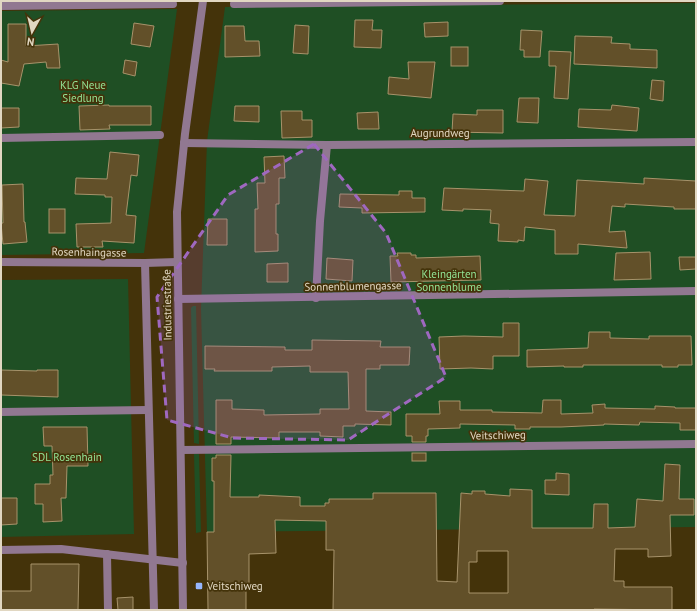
<svg xmlns="http://www.w3.org/2000/svg" width="697" height="611" font-family="'PT Sans',sans-serif">
	<style>
		.green { fill: #1f4f24 }
		.building { fill: #625029; stroke: #a7936b; fill-rule: evenodd }
		.lines { fill: none; stroke-linecap: round; stroke-linejoin: round }
		.service { stroke: #917891; stroke-width: 8 }
		.tertiary { stroke: #917891; stroke-width: 8 }
		.marked { fill: #9f68c0; fill-opacity: 0.2; stroke: #9f68c0; stroke-width: 3; stroke-dasharray: 8 5; stroke-linejoin: round }
		.poi-dot { fill: #96b6fd; stroke: #44330a; stroke-width: 1.5 }
		.labels { text-anchor: middle; dominant-baseline: central; stroke-width: 3.5; stroke-linejoin: round; paint-order: stroke }
		.park-label { font-size: 11px; fill: #92e496; stroke: #44330a }
		.street-label { font-size: 11px; fill: #e1d7c2; stroke: #44330a }
		.poi-label { font-size: 11px; fill: #e1d7c2; stroke: #44330a; text-anchor: start }
	</style>
	<rect width="100%" height="100%" fill="#44330a"/>
	<g class="green">
		<polygon points="696,3 696,527 207,532 201,309 207,141 225,7"/>
		<polygon points="177,9 144,253 1,255 1,11"/>
		<polygon points="128,279 134,534 1,537 1,280"/>
		<polygon points="193,306 196,306 199,444 194,443 191,308"/>
		<polygon points="194,454 199,454 201,532 196,533"/>
	</g>
	<g class="building">
		<polygon points="355,20 373,20 372,30 382,30 381,48 354,47"/>
		<polygon points="448,22 448,36 425,37 424,23"/>
		<polygon points="134,23 154,26 150,47 131,44"/>
		<polygon points="8,24 26,24 26,46 58,44 60,68 47,68 46,62 24,64 19,86 1,83 1,60 8,62"/>
		<polygon points="295,25 309,26 308,54 293,53"/>
		<polygon points="225,26 244,26 245,41 259,41 260,56 225,57"/>
		<polygon points="521,30 542,31 540,57 524,57 524,50 520,50"/>
		<polygon points="575,36 612,37 611,43 630,44 630,49 657,50 657,68 574,64"/>
		<rect x="451" y="47" width="17" height="19"/>
		<polygon points="549,51 571,52 568,99 554,98 556,66 549,66"/>
		<polygon points="125,60 137,62 135,76 123,73"/>
		<polygon points="408,62 435,62 431,98 388,94 389,77 409,79"/>
		<polygon points="652,80 664,81 663,101 650,99"/>
		<polygon points="519,98 539,98 538,123 517,122"/>
		<polygon points="109,105 109,106 151,106 151,125 109,125 110,129 80,130 79,106"/>
		<polygon points="612,105 639,108 637,131 578,127 579,109 611,110"/>
		<polygon points="235,106 259,106 259,122 234,121"/>
		<polygon points="1,108 19,108 19,127 1,128"/>
		<polygon points="477,110 503,110 503,133 452,132 453,114 477,115"/>
		<polygon points="281,111 302,111 302,120 312,120 312,137 282,138"/>
		<polygon points="378,112 379,129 358,129 357,113"/>
		<polygon points="110,152 139,155 137,176 131,175 126,215 136,216 134,243 102,241 103,247 77,247 76,224 111,223 112,197 105,197 105,195 75,194 76,178 107,179"/>
		<polygon points="284,156 285,178 279,178 279,204 276,204 276,234 278,234 278,251 255,252 255,209 258,209 257,183 265,183 264,157"/>
		<polygon points="644,178 696,181 696,209 674,209 674,207 625,204 625,207 612,206 609,232 625,231 627,248 578,244 578,254 555,254 555,230 525,227 524,241 518,240 518,242 498,241 499,224 490,223 491,210 463,209 463,211 442,210 444,188 524,191 525,179 548,181 544,215 575,216 577,180 644,184"/>
		<polygon points="23,184 24,222 25,222 27,242 3,244 1,223 3,223 2,185"/>
		<polygon points="399,191 412,191 412,198 425,198 425,212 362,213 362,208 339,207 340,194 399,195"/>
		<rect x="49" y="209" width="16" height="24"/>
		<polygon points="208,219 227,219 227,245 207,245"/>
		<polygon points="650,252 651,279 614,280 616,253"/>
		<polygon points="397,253 411,253 411,255 416,255 416,258 480,256 481,280 391,282 390,256 398,256"/>
		<polygon points="679,257 696,257 696,269 680,270"/>
		<polygon points="327,258 353,260 352,281 326,279"/>
		<polygon points="288,263 288,282 267,282 267,264"/>
		<polygon points="503,323 519,323 519,356 493,356 493,369 471,368 440,369 439,337 464,336 503,337"/>
		<polygon points="589,332 610,332 610,338 649,339 649,336 691,336 692,365 678,365 678,367 662,367 662,365 583,365 583,367 564,367 564,366 527,367 527,350 588,348"/>
		<polygon points="312,340 381,341 380,347 410,347 409,365 380,365 380,369 366,369 366,411 391,412 391,425 355,424 355,426 343,426 343,437 320,436 320,432 279,432 279,438 231,437 231,444 216,444 216,400 232,400 232,409 264,410 264,415 320,414 320,409 349,409 348,372 310,372 310,366 272,367 272,371 214,371 215,369 205,369 205,346 285,347 285,350 312,350"/>
		<polygon points="1,370 37,371 37,370 58,370 58,397 1,395"/>
		<polygon points="543,400 561,400 561,414 593,413 592,405 605,404 605,408 655,409 655,406 675,407 675,408 696,408 696,430 680,430 680,423 640,422 639,425 604,424 604,425 561,427 530,427 530,429 515,429 515,425 460,424 460,428 428,429 428,436 426,436 426,442 412,442 412,436 406,436 406,414 440,414 439,401 460,401 460,410 492,410 492,412 542,413"/>
		<polygon points="43,427 87,427 88,466 67,466 66,498 61,498 62,521 43,522 43,504 35,504 35,484 50,484 50,475 53,475 52,446 44,446"/>
		<rect x="412" y="453" width="14" height="8"/>
		<path d="M216,455h15l-1,42h29v-2l41,2v9h25v-3h4v-4h44v-6h63l1,88 20,1 4,-89 11,1v-3h13v3l25,2v-7l22,1v38h61l1,-24h14v24l27,-1 2,-28 26,2 2,-37 15,1 -1,34h15v16h-24l1,41 -23,1v-8h-33l-1,32h10v6h48v23l-78,-1v1h-261l1,-60h-8v-29l-51,-1 1,33 -27,1v29h-3v27h-38l-1,-78h7v-51h-2v-23h4zM477,551h31v42h-39v-31h8z"/>
		<polygon points="556,473 569,474 569,495 545,494 545,480 556,480"/>
		<polygon points="1,498 17,498 17,524 1,525"/>
		<polygon points="31,564 79,564 78,610 1,610 1,591 31,591"/>
		<polygon points="133,597 133,610 118,610 117,598"/>
	</g>
	<g class="lines">
		<g class="service">
			<polyline points="234,4 500,1"/>
			<polyline points="1,6 173,4"/>
			<polyline points="1,138 160,135"/>
			<polyline points="184,143 327,145 696,142"/>
			<polyline points="1,262 145,263 177,262"/>
			<polyline points="145,263 154,610"/>
			<polyline points="316,298 320,221 327,145"/>
			<polyline points="178,299 696,291"/>
			<polyline points="1,412 148,410"/>
			<polyline points="181,450 696,444"/>
			<polyline points="1,550 61,549 183,563"/>
			<polyline points="107,554 108,610"/>
		</g>
		<polyline class="tertiary" points="183,610 177,212 185,134 203,1"/>
	</g>
	<path class="marked" d="M314,144l72,89 60,144 -98,63 -115,-2 -66,-18 -10,-123 71,-102z"/>
	<rect class="poi-dot" x="195" y="582" width="8" height="8" rx="2"/>
	<g class="labels">
		<g class="park-label">
			<text x="83" y="85">KLG Neue<tspan x="83" dy="13">Siedlung</tspan></text>
			<text x="449" y="274">Kleingärten<tspan x="449" dy="13">Sonnenblume</tspan></text>
			<text x="67" y="457">SDL Rosenhain</text>
		</g>
		<g class="street-label">
			<text x="440" y="133">Augrundweg</text>
			<text transform="translate(89 252) rotate(1)">Rosenhaingasse</text>
			<text transform="translate(353 286) rotate(-1)">Sonnenblumengasse</text>
			<text transform="translate(167 305) rotate(-91)">Industriestraße</text>
			<text transform="translate(498 435) rotate(-1)">Veitschiweg</text>
		</g>
		<g class="poi-label">
			<text x="207" y="586">Veitschiweg</text>
		</g>
	</g>
	<rect width="697" height="611" fill="none" stroke="#e1d7c2" stroke-width="4"/>
	<g transform="translate(32 32) rotate(188)" stroke="#44330a" stroke-width="3" paint-order="stroke">
	<path d="M0-3L7 15L0 10L-7 15Z" fill="#e1d7c2"/>
	<text y="-6" font-size="11" font-weight="bold" text-anchor="middle" fill="#e1d7c2">N</text>
	</g>
</svg>
